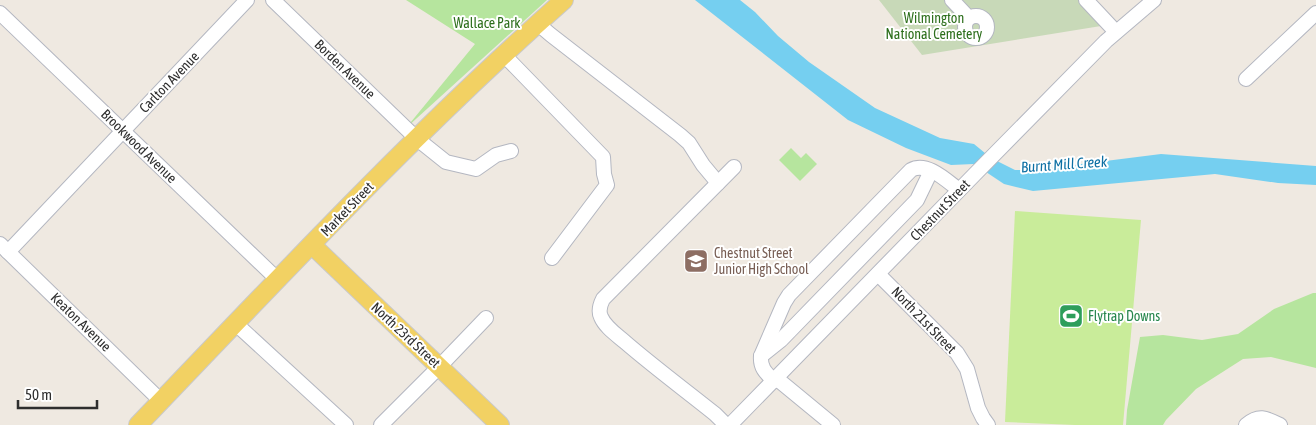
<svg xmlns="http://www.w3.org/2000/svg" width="1316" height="425" font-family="'Asap Condensed',sans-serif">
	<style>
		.green { fill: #b6e59e }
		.cemetery { fill: #c8d9b8 }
		.pitch { fill: #c9ec9a }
		.water { fill: #75cff0 }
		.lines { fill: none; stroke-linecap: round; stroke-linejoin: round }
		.minor-casing { stroke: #b4b7c1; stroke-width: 16 }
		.major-casing { stroke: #c9c9c9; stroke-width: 20 }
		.minor { stroke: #fff; stroke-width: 14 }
		.major { stroke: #f2d163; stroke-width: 18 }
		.labels { text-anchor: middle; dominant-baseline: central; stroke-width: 4; stroke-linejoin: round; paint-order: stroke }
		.park-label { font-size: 14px; fill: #2c6e1b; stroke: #fff }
		.street-label { font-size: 14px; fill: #2e2e2e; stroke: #fff }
		.education-label { font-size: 14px; fill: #785e54; stroke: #fff; text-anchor: start }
		.leisure-label { font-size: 14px; fill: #27864d; stroke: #fff; text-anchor: start }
		.water-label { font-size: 15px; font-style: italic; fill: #0d6fa3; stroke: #fff }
	</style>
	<rect width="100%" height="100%" fill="#efe9e1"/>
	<g class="green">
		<polygon points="406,0 547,0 406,128 475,44"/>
		<polygon points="791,148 801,158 806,153 817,164 800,181 779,160"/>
		<polygon points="1313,293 1316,293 1316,368 1271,357 1243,359 1196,389 1166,420 1163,425 1126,425 1127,410 1140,337 1163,335 1202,340 1238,334 1274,309"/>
	</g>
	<polygon class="cemetery" points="879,0 1082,0 1103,23 1101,26 922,55"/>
	<polygon class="pitch" points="1015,211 1141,220 1123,425 1075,425 1005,422"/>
	<polygon class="water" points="695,0 740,0 755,12 778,36 809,62 875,108 940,138 974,144 991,158 1015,170 1034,170 1161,154 1316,166 1316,185 1278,183 1215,174 1033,191 1004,184 974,164 951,165 906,148 848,120"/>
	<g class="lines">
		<defs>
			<g id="minor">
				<polyline points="273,0 416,138 446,162 476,169 496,155 511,151"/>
				<polyline points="952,0 969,18"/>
				<polyline points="1086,0 1116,32"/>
				<polyline points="0,13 277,279"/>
				<circle cx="976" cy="27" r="11"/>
				<polyline points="538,24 551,35 680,135 689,143 703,165 718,183"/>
				<polyline points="504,55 603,157 604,174 607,185 552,258"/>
				<polyline points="1246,79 1316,13"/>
				<polyline points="0,244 161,401"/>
				<polyline points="8,252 247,0"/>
				<polyline points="878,274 957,353 967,369 978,408 983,418 988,425"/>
				<polyline points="235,323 346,425"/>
				<polyline points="761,356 781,340 917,200 931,171"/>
				<polyline points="776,378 833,425"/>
				<path d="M774,381c-8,-8 -14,-13 -13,-25l23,-53 5,-8 122,-125c16,-9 36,11 48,20"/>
				<polyline points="381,425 439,367 486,318"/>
				<path d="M726,425l-11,-11c-30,-24 -61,-47 -90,-72 -8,-7 -20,-15 -24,-25 -3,-6 -1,-12 2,-18l131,-132"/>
				<polyline points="730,425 974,175 1106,41 1154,0"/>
				<path d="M1246,425c13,-11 20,-7 34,0"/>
			</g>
			<g id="major">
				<polyline points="312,245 500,425"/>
				<path d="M138,425c139,-145 276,-292 426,-425"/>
			</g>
		</defs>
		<use href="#minor" class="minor-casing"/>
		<use href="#major" class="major-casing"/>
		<use href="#minor" class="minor"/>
		<use href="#major" class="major"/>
	</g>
	<defs>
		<symbol id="school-square" viewBox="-11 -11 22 22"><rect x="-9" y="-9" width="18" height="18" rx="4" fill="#8d6e63" stroke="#fff"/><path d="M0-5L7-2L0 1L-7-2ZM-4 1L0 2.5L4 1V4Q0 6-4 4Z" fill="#fff"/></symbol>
		<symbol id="stadium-square" viewBox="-11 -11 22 22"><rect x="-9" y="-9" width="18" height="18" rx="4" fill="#2e9e5b" stroke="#fff"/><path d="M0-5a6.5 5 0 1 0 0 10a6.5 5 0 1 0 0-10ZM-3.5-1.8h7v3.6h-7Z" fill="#fff"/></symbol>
	</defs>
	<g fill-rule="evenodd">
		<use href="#school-square" x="682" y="247" width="28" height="28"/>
		<use href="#stadium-square" x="1057" y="302" width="28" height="28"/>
	</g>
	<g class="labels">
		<g class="park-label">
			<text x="934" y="18">Wilmington<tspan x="934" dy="16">National Cemetery</tspan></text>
			<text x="487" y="23">Wallace Park</text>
		</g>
		<g class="street-label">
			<text transform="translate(345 69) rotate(44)">Borden Avenue</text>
			<text transform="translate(169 82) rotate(-46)">Carlton Avenue</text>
			<text transform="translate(139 146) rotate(44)">Brookwood Avenue</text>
			<text transform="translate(347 209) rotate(-46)">Market Street</text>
			<text transform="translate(940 210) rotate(-46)">Chestnut Street</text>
			<text transform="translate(924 320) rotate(46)">North 21st Street</text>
			<text transform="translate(81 322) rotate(44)">Keaton Avenue</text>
			<text transform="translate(406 335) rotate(43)">North 23rd Street</text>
		</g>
		<g class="education-label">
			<text x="714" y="253">Chestnut Street<tspan x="714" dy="16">Junior High School</tspan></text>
		</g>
		<g class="leisure-label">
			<text x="1088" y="316">Flytrap Downs</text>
		</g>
		<g class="water-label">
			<text transform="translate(1064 164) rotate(-4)">Burnt Mill Creek</text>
		</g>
	</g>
	<path d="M18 400v8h79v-8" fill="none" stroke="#2e2e2e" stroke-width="2.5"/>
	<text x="25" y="400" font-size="15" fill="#2e2e2e" stroke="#ffffff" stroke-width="4" paint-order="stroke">50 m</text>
</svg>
